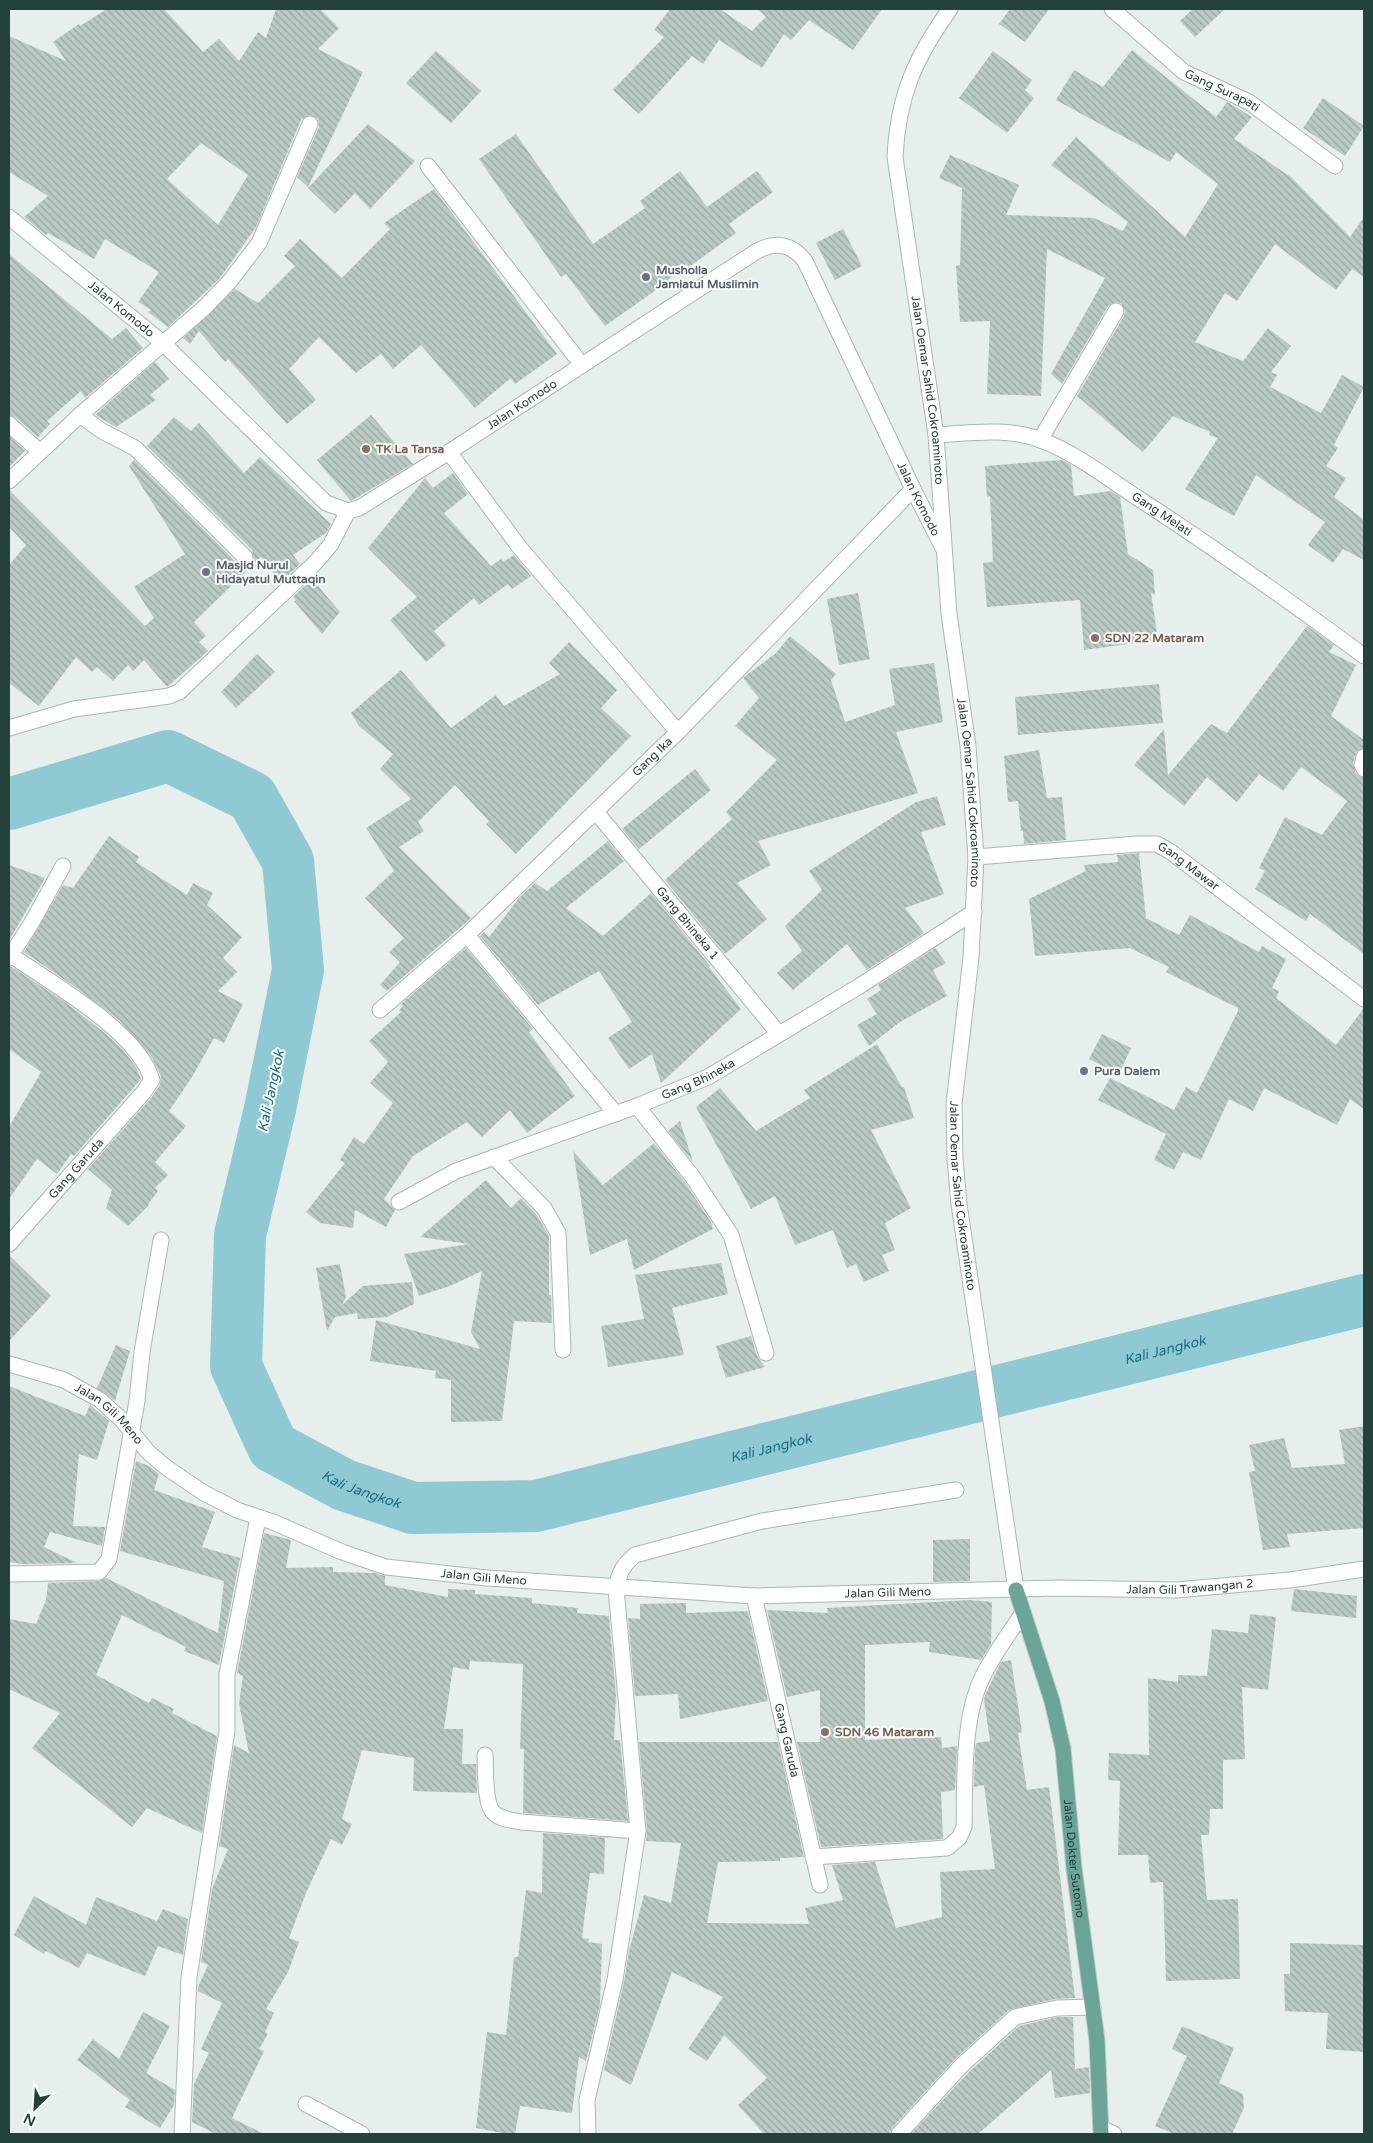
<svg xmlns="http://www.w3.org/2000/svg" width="1373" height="2143" font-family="'Varela Round',sans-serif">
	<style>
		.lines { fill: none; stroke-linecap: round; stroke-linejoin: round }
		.river { stroke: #8ec9d4; stroke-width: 52 }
		.building { fill: url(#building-back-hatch); fill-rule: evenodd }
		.minor-casing { stroke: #a8b8b2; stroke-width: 17 }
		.tertiary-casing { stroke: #a8b8b2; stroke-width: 17 }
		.primary-casing { stroke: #c2cac8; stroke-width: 17 }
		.minor { stroke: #fff; stroke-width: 15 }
		.tertiary { stroke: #fff; stroke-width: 15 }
		.primary { stroke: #6aa596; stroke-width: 15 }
		.worship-dot { fill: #6b7280; stroke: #f7fbf9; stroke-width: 2 }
		.education-dot { fill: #8d6e63; stroke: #f7fbf9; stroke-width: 2 }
		.labels { text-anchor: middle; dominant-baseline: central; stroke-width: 4; stroke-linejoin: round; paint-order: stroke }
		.street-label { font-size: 12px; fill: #24423a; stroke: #f7fbf9 }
		.worship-label { font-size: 12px; font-weight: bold; fill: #5b616d; stroke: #f7fbf9; text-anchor: start }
		.education-label { font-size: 12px; font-weight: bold; fill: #785e54; stroke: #f7fbf9; text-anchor: start }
		.water-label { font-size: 14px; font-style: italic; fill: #1c6f80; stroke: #f7fbf9 }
	</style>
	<defs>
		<pattern id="building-back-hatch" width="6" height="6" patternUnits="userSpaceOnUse" patternTransform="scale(1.25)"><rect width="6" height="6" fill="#bbcac4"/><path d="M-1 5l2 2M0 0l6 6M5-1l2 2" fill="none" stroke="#98a6a0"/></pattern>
	</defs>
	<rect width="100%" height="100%" fill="#e6efeb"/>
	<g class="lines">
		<path class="river" id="s1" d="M9,804l159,-48 84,41 36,64 10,109 -28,139 -30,126 -4,131 37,81 71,38 69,23 123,-2 828,-206"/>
	</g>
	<g class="building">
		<path d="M107,9h57l39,43 16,-13 20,22 19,-29 8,6 10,-29h44l19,19 -21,21 45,23 -55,115 -11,-10 22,-50 -1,-8 -9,-4 -8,5 -45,107 -36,51 -52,49 -20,-15 3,-2 -13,-8 21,-30 -54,-33 -11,20 -46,-26 -2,2 -22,-18 24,-21 -39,-24v-136l57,25 -13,-19 26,-18 1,2zM201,143l47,32 -30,50 -51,-46z"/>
		<polygon points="670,9 720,9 752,31 766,17 758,9 882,9 853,50 809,20 791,40 784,34 762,68 719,40 703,64 692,56 639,114 613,90 664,37 654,30"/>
		<polygon points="1010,9 1049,9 1025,42 999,24"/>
		<polygon points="1193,9 1225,9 1195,37 1180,21"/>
		<polygon points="1132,50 1216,117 1227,102 1252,117 1234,139 1291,177 1350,237 1364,217 1364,277 1352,269 1336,290 1275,244 1237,301 1225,293 1195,342 1243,361 1268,328 1291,346 1271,372 1277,375 1270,387 1321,413 1342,375 1364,387 1334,445 1338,448 1326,466 1346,478 1334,497 1364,520 1364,560 1343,549 1333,563 1308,545 1325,522 1256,475 1234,516 1185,489 1218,438 1209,435 1210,432 1173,416 1143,452 1077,396 1124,316 1125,311 1121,303 1116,302 1108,306 1062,384 1051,374 1105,278 1047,249 1041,396 987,394 990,321 960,322 956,266 960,265 962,188 939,178 950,155 1019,185 1006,215 1094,218 1123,231 1128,222 1051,165 1076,137 1185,237 1218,184 1176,152 1170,162 1056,100 1074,70 1103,87"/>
		<polygon points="436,51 481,91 451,123 406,83"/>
		<polygon points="993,51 1032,80 1025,90 1034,98 1007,133 959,98"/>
		<polygon points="1323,98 1364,126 1345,156 1303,128"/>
		<polygon points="368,124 415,161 370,209 355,193 335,214 308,188"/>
		<polygon points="516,134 593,244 645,208 640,201 680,171 707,207 757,171 773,192 729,224 736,233 689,267 686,264 656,290 605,326 566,274 561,277 479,159"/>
		<polygon points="434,189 557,354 515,384 511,378 475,408 421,345 393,369 381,354 356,373 319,337 289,369 316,400 287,424 228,359 225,362 199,331 190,344 183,338 235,289 258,303 295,266 284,256 300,239 342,278 390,229 384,223"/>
		<polygon points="843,229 862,266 835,280 816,243"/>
		<polygon points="9,254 112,339 126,328 143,348 85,398 81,391 47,421 50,424 38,437 15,417 9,415"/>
		<polygon points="155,362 169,379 150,395 156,400 116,427 97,416 96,414"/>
		<polygon points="371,415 413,464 351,501 317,460"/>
		<polygon points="174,417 191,431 199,423 244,473 260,457 331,524 326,533 293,555 300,564 281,582 261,557 194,622 206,636 199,642 208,651 167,687 144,660 133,671 128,665 113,681 97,667 92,672 76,657 39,706 9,683 9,565 26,545 9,527 9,490 145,626 154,618 134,587 185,554 129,466 134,460 238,564 247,566 254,560 252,550 147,446"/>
		<polygon points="9,436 25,451 9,467"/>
		<polygon points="1062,460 1071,465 1074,496 1111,491 1120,497 1128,554 1153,570 1155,595 1151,593 1158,640 1084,650 1080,600 987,607 983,563 993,562 990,496 987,497 985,466"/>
		<polygon points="453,473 468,494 444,513 491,566 501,559 503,562 514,555 531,576 512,589 508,584 479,605 474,598 434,631 446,645 426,662 390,620 417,597 368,548 425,478 433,488"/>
		<polygon points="312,579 340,612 322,634 294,601 296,600 293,597"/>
		<polygon points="858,593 870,659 839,665 827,599"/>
		<polygon points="1307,626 1334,645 1329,652 1356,665 1331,716 1364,740 1364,748 1357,751 1353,763 1356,774 1364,778 1364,954 1310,914 1306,921 1255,889 1265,871 1259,868 1285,817 1322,835 1347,801 1301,767 1283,791 1259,774 1237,802 1207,777 1184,806 1134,765 1164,729 1168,775 1211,724 1227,733"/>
		<polygon points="790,636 836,674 831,680 845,722 895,705 889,669 934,663 943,722 896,732 918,793 758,841 771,865 737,883 767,919 725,954 665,880 732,819 726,812 777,760 735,726 759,698 743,678 776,653"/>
		<polygon points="569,642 617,690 601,708 631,736 516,854 486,824 489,821 455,785 418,822 424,831 399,847 471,918 387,991 380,985 400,962 389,952 404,938 365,898 394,871 366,828 411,799 380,769 393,754 359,726 351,713 401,670 451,728 496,695 504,706 560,674 549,663"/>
		<polygon points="257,654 275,672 236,708 221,692"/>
		<polygon points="1159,684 1163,723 1018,735 1015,697"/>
		<polygon points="1039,750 1047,798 1062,797 1066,840 1024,844 1023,831 1021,831 1018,801 1008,802 1004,756"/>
		<polygon points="695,769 711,790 639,849 622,829"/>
		<polygon points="937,796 946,825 921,832 944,894 905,908 924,933 867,970 847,944 793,990 777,973 802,951 785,926 822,890 809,871 916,802"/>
		<polygon points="109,836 139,857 136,862 187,895 193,883 213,893 207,905 242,937 223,958 237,972 218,991 243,1004 224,1043 214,1038 192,1077 169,1111 186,1126 155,1162 168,1175 155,1188 158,1191 148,1204 149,1205 128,1226 106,1208 112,1190 88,1169 151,1098 160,1085 161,1076 151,1056 119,1020 75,987 24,952 63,885 73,888"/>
		<polygon points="608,841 624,861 566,908 603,936 651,893 710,966 709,967 741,1009 661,1083 652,1054 629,1069 608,1038 632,1022 599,971 538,1005 480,936 484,932 489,937 519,898 535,883 547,891"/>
		<polygon points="1139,853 1146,918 1179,935 1190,915 1259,952 1262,946 1286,959 1272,988 1279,991 1276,998 1336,1045 1364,1008 1364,1109 1350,1099 1337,1125 1264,1088 1253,1111 1229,1099 1201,1160 1183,1152 1174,1170 1154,1160 1166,1134 1098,1100 1110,1078 1174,1110 1186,1087 1197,1093 1238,1011 1238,1008 1166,972 1169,967 1130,948 1035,956 1029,899 1086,871 1084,865 1118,862 1117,855"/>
		<polygon points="9,865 45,878 9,941"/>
		<polygon points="466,948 533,1029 529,1032 575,1096 527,1133 510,1110 482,1137 467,1122 413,1156 384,1199 395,1210 386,1227 355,1210 353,1228 320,1223 306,1212 345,1163 340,1160 354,1137 364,1144 393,1103 370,1083 388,1062 369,1041 401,1012 399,1010 403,1006 401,1004"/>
		<polygon points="935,948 946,963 933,970 947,996 900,1022 869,1046 857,1025 877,1014 867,999 881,990 878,985"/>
		<polygon points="9,967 12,967 65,1002 106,1034 123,1050 136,1067 141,1079 74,1156 71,1154 57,1174 37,1159 9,1199 9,1127 41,1072 9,1049"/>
		<polygon points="1102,1034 1131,1048 1119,1074 1089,1059"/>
		<polygon points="877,1044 902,1087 904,1087 914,1118 871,1130 911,1208 885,1223 895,1250 882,1255 889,1271 864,1282 856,1264 847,1268 833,1230 795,1245 775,1196 751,1209 696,1107 720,1088 756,1131 810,1098 804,1090"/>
		<polygon points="680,1121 693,1162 668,1131"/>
		<polygon points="654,1143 684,1181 711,1222 713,1229 634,1270 627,1239 590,1255 573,1151 603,1185"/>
		<polygon points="486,1180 511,1208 521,1198 536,1214 549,1236 549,1295 551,1295 552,1323 514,1321 502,1421 451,1422 451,1380 435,1378 436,1371 370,1361 376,1320 480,1349 471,1332 482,1271 450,1286 419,1296 404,1254 469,1244 420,1237"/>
		<polygon points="9,1255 51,1296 9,1341"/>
		<polygon points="721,1263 728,1294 672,1308 684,1355 608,1367 601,1326 644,1319 635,1275"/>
		<polygon points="340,1264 346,1297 342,1305 363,1286 412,1282 414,1304 387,1317 358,1319 357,1313 335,1317 327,1331 316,1268"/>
		<polygon points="751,1336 757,1356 765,1367 726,1378 716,1346"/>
		<polygon points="116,1345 130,1351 115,1401 97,1388"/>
		<polygon points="9,1386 85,1416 90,1405 109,1421 97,1460 79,1454 73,1526 105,1527 102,1546 50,1532 44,1547 77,1563 24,1564 9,1562"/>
		<polygon points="1364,1426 1364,1528 1287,1534 1290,1547 1263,1550 1249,1472 1255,1471 1249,1445 1284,1438 1292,1468 1345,1464 1339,1430"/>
		<polygon points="136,1461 149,1466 159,1474 154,1490 215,1512 202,1547 240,1558 219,1665 184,1651 186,1647 122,1615 96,1675 149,1703 152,1698 174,1709 172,1713 217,1736 202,1833 147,1808 132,1827 32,1748 60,1713 9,1689 9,1619 36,1624 46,1600 48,1583 99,1581 106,1578 218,1633 224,1581 120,1551"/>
		<polygon points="264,1533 291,1540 286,1568 333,1567 333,1572 375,1573 385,1576 385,1585 448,1597 448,1589 475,1590 475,1594 532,1598 532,1603 578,1608 577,1613 609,1616 616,1696 614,1740 620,1740 628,1821 523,1813 524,1749 520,1749 523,1664 470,1661 469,1670 453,1667 444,1729 463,1729 462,1764 476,1764 477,1793 413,1791 414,1758 362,1750 342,1819 352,1824 342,1845 331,1839 306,1893 289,1938 299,1942 288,1972 266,2009 274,2013 265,2032 268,2034 259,2049 264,2051 232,2118 264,2134 216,2134 192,2122 194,2084 209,2053 201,2049 222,2003 198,1991 198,1987 208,1965 201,1962 212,1889 228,1849 219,1846 234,1745 249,1753 239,1704 243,1676 237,1673"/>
		<polygon points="970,1539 970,1581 933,1582 933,1540"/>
		<polygon points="1294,1589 1357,1596 1356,1618 1291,1611"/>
		<polygon points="970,1600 992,1602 991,1644 981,1660 929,1652 930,1642 865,1645 865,1740 941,1737 942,1748 957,1746 955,1790 941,1792 943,1839 821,1847 797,1742 820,1742 820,1690 787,1697 767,1610 828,1613 827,1608"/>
		<polygon points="686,1603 686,1613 748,1611 768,1701 680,1719 678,1694 635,1696 628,1618 640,1619 640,1604"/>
		<polygon points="1250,1614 1276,1617 1268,1690 1242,1687 1245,1759 1223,1760 1223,1809 1210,1809 1209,1835 1201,1835 1207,1900 1238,1899 1240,1979 1166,1981 1163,1882 1150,1883 1148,1855 1118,1855 1120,1781 1108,1780 1109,1753 1149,1755 1148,1678 1178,1682 1178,1675 1207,1676 1212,1629 1248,1633"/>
		<polygon points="1011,1660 1022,1732 1018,1733 1027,1790 1049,1787 1075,1998 1055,1999 1009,2010 954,2060 892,2128 890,2134 764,2134 738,2105 767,2078 724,2035 707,2061 688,2049 723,1997 672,1972 631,2085 604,2070 624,1982 629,1951 644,1895 671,1903 681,1843 646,1841 647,1830 639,1742 778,1742 804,1857 780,1858 780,1861 718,1862 707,1923 809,1924 805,1908 843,1900 832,1865 875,1862 896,1928 942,1917 940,1872 995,1869 984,1785 974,1787 975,1751 976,1743 990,1741 984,1700 985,1695 1001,1662"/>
		<polygon points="543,1833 612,1838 605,1838 604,1874 590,1873 582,1938 589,1939 588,1942 602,1944 600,2005 586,2061 579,2057 572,2113 520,2106 515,2134 508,2134 476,2128 484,2055 487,2032 506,2035 514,1957 518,1957 526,1890 542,1893"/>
		<polygon points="34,1896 86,1925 96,1897 157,1921 163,1909 188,1919 183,1955 158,1946 145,1976 87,1953 79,1968 46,1951 44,1954 14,1935"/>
		<polygon points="1290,1943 1364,1945 1364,2052 1326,2049 1328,2013 1285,2011 1284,1974 1290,1974"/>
		<polygon points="143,2012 170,2026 146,2073 175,2090 174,2105 160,2128 125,2107 130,2100 77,2060 93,2039 119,2059"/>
		<polygon points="1058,2017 1073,2017 1075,2069 1089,2067 1090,2093 1055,2098 1051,2070 978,2134 911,2134 968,2073 1019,2026"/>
		<polygon points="1182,2026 1234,2048 1219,2083 1243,2094 1244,2108 1232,2134 1174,2134 1155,2126 1187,2056 1172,2049"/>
	</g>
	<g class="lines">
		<defs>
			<g id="minor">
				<path id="s2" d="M1112,9l72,63 65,30 86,64"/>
				<polyline points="428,166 582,365"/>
				<path id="s3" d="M9,217l154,126 163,160 22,8 11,-3 90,-56 308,-201c19,-10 35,-7 48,10l108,228 30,59"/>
				<polyline points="80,415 102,431 135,448 245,557"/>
				<polyline points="9,424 40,452"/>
				<path id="s4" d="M936,435c34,-2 72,-8 105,5 37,14 70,41 103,62 75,49 148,101 220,154"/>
				<polyline points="1040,440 1116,311"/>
				<polyline points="449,452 520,548 678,732"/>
				<polyline points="9,481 80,415 204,308 230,281 259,243 310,124"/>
				<polyline points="9,728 74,709 169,696 179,692 316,562 331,544 348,511"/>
				<polyline points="1364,757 1362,765 1364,769"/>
				<path id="s5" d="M596,812l183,222"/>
				<path id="s6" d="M976,857l161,-13h20l14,8 193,147"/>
				<polyline points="467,935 616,1114"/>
				<polyline points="9,958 31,924 63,866"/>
				<path id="s7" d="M380,1010l87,-75 211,-203 235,-243"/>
				<polyline points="637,1106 692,1176 731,1235 766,1353"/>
				<polyline points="494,1157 544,1208 558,1233 563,1350"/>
				<path id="s8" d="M399,1202l57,-31 181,-65 71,-29 150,-90 116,-75"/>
				<path id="s9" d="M9,1244l134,-151 9,-13c-14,-49 -100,-96 -141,-125"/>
				<path id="s10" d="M9,1364l55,16 36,20 22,20 26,32 19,16 37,25 33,17 36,12 69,30 44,15 101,11 267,18 304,-8 118,2 114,-10 74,-11"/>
				<polyline points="9,1574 99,1572 109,1559 137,1401 142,1352 161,1240"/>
				<path id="s11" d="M754,1596l66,289"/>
				<path d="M485,1755c1,13 -1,50 9,58 8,7 18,7 27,9l117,9"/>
				<path d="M813,1857l134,-9 12,-10 5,-11c1,-45 -2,-110 19,-151 10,-21 26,-42 39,-62"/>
				<polyline points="306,2104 362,2134"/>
				<polyline points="1101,2128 1114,2134"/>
				<polyline points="182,2134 189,1977 227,1731 227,1674 258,1518"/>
				<path d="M588,2134l-1,-34 28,-120 23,-149 -22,-243c3,-15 7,-23 19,-33l127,-34 194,-31"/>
				<polyline points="899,2134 961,2066 1015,2017 1057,2008 1093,2007"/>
			</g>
			<g id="tertiary">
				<path id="s12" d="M950,9c-35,49 -52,87 -55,148l41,278 13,179 19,132 8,111 -5,101 -17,146 1,55 4,45 57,386"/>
			</g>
			<g id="primary">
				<path id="s13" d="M1016,1590l36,111 11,48 11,119 23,172 4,94"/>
			</g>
		</defs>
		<use href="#minor" class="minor-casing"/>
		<use href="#tertiary" class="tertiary-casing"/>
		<use href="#primary" class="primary-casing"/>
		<use href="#minor" class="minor"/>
		<use href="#tertiary" class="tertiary"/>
		<use href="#primary" class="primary"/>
	</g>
	<g class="worship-dot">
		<circle cx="646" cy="277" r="5"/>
		<circle cx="206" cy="572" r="5"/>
		<circle cx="1084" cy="1071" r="5"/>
	</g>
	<g class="education-dot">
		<circle cx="366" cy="449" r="5"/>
		<circle cx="1095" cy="638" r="5"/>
		<circle cx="825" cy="1732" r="5"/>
	</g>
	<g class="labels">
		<g class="street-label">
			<text stroke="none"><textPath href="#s2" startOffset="138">Gang Surapati</textPath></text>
			<text stroke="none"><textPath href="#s3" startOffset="145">Jalan Komodo</textPath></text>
			<text stroke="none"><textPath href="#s12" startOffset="396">Jalan Oemar Sahid Cokroaminoto</textPath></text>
			<text stroke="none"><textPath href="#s3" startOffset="655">Jalan Komodo</textPath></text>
			<text stroke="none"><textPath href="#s3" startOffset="1254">Jalan Komodo</textPath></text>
			<text stroke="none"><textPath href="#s4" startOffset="248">Gang Melati</textPath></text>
			<text stroke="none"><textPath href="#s7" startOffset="372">Gang Ika</textPath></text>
			<text stroke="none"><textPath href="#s12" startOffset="801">Jalan Oemar Sahid Cokroaminoto</textPath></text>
			<text stroke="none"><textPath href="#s6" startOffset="220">Gang Mawar</textPath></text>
			<text stroke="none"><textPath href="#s5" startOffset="144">Gang Bhineka 1</textPath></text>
			<text stroke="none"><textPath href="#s8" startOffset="324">Gang Bhineka</textPath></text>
			<text stroke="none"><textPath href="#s9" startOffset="101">Gang Garuda</textPath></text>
			<text stroke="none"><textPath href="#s12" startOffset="1206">Jalan Oemar Sahid Cokroaminoto</textPath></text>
			<text stroke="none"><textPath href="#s10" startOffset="114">Jalan Gili Meno</textPath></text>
			<text stroke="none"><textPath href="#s10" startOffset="534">Jalan Gili Meno</textPath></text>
			<text stroke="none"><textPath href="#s10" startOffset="1241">Jalan Gili Trawangan 2</textPath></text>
			<text stroke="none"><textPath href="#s10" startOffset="939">Jalan Gili Meno</textPath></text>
			<text stroke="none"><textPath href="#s11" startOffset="148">Gang Garuda</textPath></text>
			<text stroke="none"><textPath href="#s13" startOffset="276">Jalan Dokter Sutomo</textPath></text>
		</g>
		<g class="worship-label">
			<text x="656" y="270">Musholla<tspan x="656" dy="14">Jamiatul Muslimin</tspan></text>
			<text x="216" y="565">Masjid Nurul<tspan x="216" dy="14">Hidayatul Muttaqin</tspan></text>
			<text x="1094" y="1071">Pura Dalem</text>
		</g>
		<g class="education-label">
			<text x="376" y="449">TK La Tansa</text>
			<text x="1105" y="638">SDN 22 Mataram</text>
			<text x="835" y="1732">SDN 46 Mataram</text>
		</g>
		<g class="water-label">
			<text transform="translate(271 1091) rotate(-78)">Kali Jangkok</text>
			<text stroke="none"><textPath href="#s1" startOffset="1858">Kali Jangkok</textPath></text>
			<text stroke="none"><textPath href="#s1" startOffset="1452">Kali Jangkok</textPath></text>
			<text stroke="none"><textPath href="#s1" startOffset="1032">Kali Jangkok</textPath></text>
		</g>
	</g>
	<rect width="1373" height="2143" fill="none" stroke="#24423a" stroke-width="20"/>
	<g transform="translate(35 2108) rotate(205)" stroke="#f7fbf9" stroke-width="4" paint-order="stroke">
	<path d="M0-4L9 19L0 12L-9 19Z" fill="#24423a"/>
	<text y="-8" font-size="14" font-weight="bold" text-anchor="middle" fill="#24423a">N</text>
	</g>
</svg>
